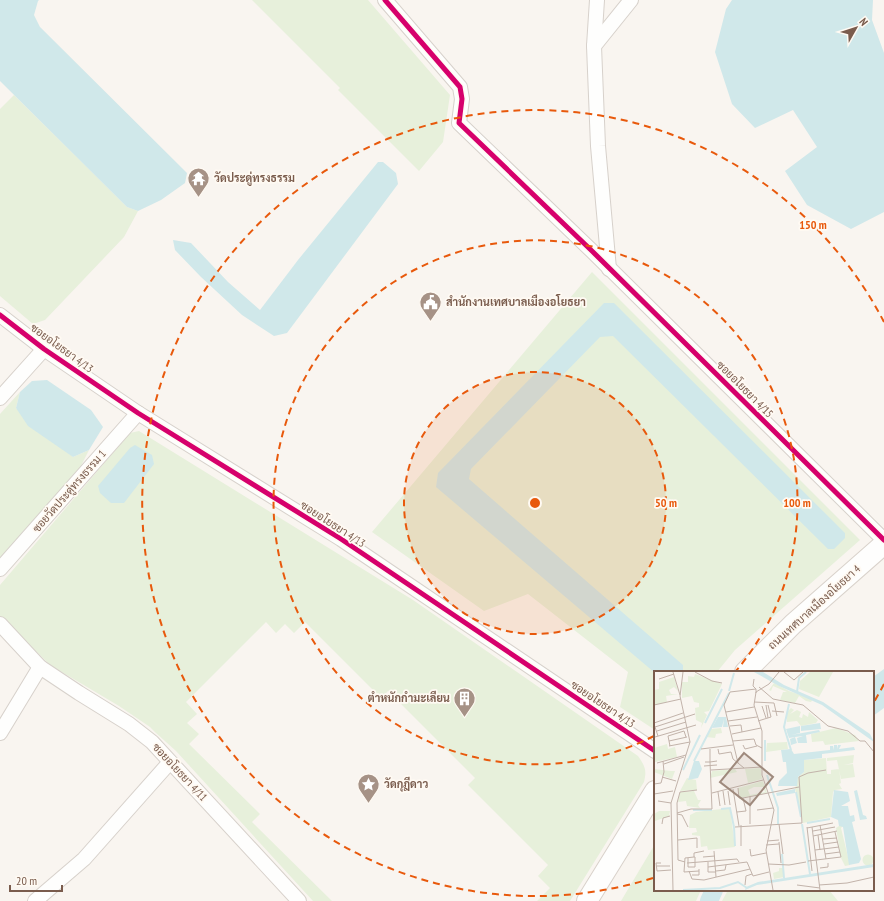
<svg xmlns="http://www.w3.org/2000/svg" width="884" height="901" font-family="'PT Sans Narrow',Sarabun,sans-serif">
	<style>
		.green { fill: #e7f0db }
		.water { fill: #d0e8ea }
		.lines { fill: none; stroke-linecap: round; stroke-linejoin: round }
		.canal { stroke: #d0e8ea; stroke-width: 18 }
		.street-casing { stroke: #d7d1cb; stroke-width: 16 }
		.secondary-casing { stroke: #d9d2cb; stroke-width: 22 }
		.street { stroke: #fefefd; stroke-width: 14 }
		.secondary { stroke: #fefefd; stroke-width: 20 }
		.cycleway-casing { stroke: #fffaf3; stroke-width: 8 }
		.cycleway { stroke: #d6006c; stroke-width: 5 }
		.ring { fill: none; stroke: #e8590c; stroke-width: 2; stroke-dasharray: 7 5 }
		.labels { text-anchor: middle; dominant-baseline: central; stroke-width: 3.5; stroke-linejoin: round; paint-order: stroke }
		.poi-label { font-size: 11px; font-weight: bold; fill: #7a5c4d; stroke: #fffaf3; text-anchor: start }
		.street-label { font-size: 11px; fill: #7a5c4d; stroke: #fffaf3 }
		.inset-river { fill: none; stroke: #d0e8ea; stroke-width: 2 }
		.inset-road { fill: none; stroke: #c2b3aa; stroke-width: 1 }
		.view { fill: #9f8a7d; fill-opacity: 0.15; stroke: #9f8a7d; stroke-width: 2 }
		.inset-edge { fill: none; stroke: #7a5c4d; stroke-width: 2 }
		.centre { fill: #e8590c; stroke: #fffaf3; stroke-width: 2 }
		.ring-label { font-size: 12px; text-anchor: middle; font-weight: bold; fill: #e8590c; stroke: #fffaf3; stroke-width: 3.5; stroke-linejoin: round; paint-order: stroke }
	</style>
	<rect width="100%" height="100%" fill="#f9f5f0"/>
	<g class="green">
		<polygon points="252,0 368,0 450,95 443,142 419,171 338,90 340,88"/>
		<polygon points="14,95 127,207 138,211 124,237 45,320 33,324 0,296 0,109"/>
		<polygon points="592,272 860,540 735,650 717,672 655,672 655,730 620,707 628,672 528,594 484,611 372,532"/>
		<polygon points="20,392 16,408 73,457 89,450 79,470 0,561 0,414"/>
		<path d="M139,431l274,169 225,156c7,10 9,14 6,26l-74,119h-33l13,-13 -12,-12 10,-11 -80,-80 7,-7 -87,-87 -7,7 -76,-76 -11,11 -9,-9 -9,9 -10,-11 -80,80 11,12 -10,9 12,11 -10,10 71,70 -8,8 80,79h-19l-137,-150 -20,-18 -6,-6 -31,-21 -69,-41 -50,-49v-31l130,-152z"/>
		<polygon points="655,844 655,890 701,890 696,901 621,901"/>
		<polygon points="728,890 829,890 838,901 722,901"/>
	</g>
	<g class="water">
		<polygon points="0,0 39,0 38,1 34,15 40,27 187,173 185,183 161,200 138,211 127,207 0,81"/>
		<polygon points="732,0 873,0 872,20 884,53 884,212 851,229 807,205 785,171 817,147 793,110 755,128 732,104 715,52 726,9"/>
		<polygon points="378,162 383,162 396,173 398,184 287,333 274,336 242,315 201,277 175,250 173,240 191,243 228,282 260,310 298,260"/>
		<polygon points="604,303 614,303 845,533 845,538 834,549 828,549 613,336 600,337 471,469 469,479 683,665 683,672 655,672 655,673 436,487 438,473"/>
		<polygon points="47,380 91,410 103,427 89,450 73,457 28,426 16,408 20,392 32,381"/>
		<polygon points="135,445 152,455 154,464 124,503 111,503 100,493 98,486 130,448"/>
		<polygon points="884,669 884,708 873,716 873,677"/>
	</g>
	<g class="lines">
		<polyline class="canal" points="709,901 714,890"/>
		<defs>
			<g id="street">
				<polyline points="385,0 460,87 462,99 459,123 592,251 884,540"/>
				<polyline points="597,0 594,46 598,146 609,269"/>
				<polyline points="594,46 631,0"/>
				<polyline points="0,315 44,349 138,413 341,539 655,751"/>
				<polyline points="0,398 44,349"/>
				<polyline points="0,569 138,413"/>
				<polyline points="0,624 40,667 79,693 129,724 152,742 299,901"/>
				<polyline points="0,733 40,667"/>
				<polyline points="35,901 84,859 170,762"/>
			</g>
			<g id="secondary">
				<polyline points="745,672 793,624 884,544"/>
				<polyline points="587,901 655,791"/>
			</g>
		</defs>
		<use href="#street" class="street-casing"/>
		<use href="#secondary" class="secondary-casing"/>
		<use href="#street" class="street"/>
		<use href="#secondary" class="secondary"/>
		<defs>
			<g id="cycleway">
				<polyline points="385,0 460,87 462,99 459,123 592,251 884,540"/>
				<polyline points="0,315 44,349 138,413 341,539 655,751"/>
			</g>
		</defs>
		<use href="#cycleway" class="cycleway-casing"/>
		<use href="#cycleway" class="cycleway"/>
	</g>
	<circle cx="535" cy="503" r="131" fill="#e8590c" fill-opacity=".12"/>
	<g class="ring">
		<circle cx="535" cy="503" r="131"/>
		<path d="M654 736A262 262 0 1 1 736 671"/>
		<path d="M884 684A393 393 0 0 1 874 702M653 878A393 393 0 1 1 884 322"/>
	</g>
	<defs>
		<symbol id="temple-pin" viewBox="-11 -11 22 30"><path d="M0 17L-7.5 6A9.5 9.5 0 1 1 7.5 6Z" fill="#a69286" stroke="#fffaf3"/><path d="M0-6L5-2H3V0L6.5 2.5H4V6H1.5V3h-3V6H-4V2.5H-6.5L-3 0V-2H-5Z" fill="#fff"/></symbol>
		<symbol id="civic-pin" viewBox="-11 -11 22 30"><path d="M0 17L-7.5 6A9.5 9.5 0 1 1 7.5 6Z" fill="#a69286" stroke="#fffaf3"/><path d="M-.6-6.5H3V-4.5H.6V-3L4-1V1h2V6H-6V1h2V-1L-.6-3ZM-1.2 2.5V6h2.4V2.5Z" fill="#fff"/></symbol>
		<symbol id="building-pin" viewBox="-11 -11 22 30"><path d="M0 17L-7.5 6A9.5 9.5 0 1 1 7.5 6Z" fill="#a69286" stroke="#fffaf3"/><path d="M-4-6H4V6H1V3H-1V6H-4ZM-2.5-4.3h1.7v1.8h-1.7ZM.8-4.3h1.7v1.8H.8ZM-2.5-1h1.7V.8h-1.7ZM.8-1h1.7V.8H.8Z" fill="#fff"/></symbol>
		<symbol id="sight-pin" viewBox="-11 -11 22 30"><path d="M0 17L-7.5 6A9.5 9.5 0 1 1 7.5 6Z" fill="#a69286" stroke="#fffaf3"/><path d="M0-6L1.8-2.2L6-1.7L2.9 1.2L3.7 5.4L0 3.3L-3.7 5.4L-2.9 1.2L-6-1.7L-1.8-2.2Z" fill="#fff"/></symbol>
	</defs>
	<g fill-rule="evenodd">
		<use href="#temple-pin" x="186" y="166" width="25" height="34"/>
		<use href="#civic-pin" x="418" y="290" width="25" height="34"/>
		<use href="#building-pin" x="452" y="686" width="25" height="34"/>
		<use href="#sight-pin" x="356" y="772" width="25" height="34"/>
	</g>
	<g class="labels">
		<g class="poi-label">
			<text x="214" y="178">วัดประดู่ทรงธรรม</text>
			<text x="446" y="302">สำนักงานเทศบาลเมืองอโยธยา</text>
			<text x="450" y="698" text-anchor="end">ตำหนักกำมะเลียน</text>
			<text x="384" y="784">วัดกุฎีดาว</text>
		</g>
		<g class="street-label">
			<text transform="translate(62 348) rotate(36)">ซอยอโยธยา 4/13</text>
			<text transform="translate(745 389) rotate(45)">ซอยอโยธยา 4/15</text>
			<text transform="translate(69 491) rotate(-49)">ซอยวัดประดู่ทรงธรรม 1</text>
			<text transform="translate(333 524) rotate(33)">ซอยอโยธยา 4/13</text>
			<text transform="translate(814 607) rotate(-42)">ถนนเทศบาลเมืองอโยธยา 4</text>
			<text transform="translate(603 704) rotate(34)">ซอยอโยธยา 4/13</text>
			<text transform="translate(180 772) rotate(47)">ซอยอโยธยา 4/11</text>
		</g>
	</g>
	<g transform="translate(654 671)">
		<rect width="220" height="220" fill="#f9f5f0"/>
		<path d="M156,1h23l-14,25 -20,-8 1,-8zM41,3l27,10 -13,27 -5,1 3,3 -6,13 1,-5 -6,-3 -1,-12 4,-1v-4l-5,-1 -2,-6 -10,2v-16h6v-6l6,1zM20,6l4,14 -4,-4 -5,3 2,4h7l-12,2 1,6 -13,3v-15l5,-1v-7zM120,12l15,8 24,8 -2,3 -5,-1 -7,-5 -4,7 -15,-3 3,-8h4l-14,-6 -2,5 -2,-1zM137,37l3,2 -4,4 7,-4 4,2 -2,5 3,1 1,-4 5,3 1,-5 9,8 -2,3 -15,3 -4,-5 -10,1v-10zM182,57l19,7 4,6 -34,4 -2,-4 -11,1 -1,-8zM57,58l10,-1 1,5 -6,1 -1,4 -9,-1zM133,71l1,7 -22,3 1,-9zM13,73l1,5 7,-2 2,10 -22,5 -1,-14zM200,84l-1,8 -9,2 9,-1 2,13 -14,2 -4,-19 -10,1v-3zM172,87l1,16h4v-4l8,-1 2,14 -2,1 3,5 -7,1 -2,2 -2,25 -28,6 -8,-34 3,-12 6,-5v-12zM107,97l1,11 -14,4 -3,-14zM0,98l17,2h4l-3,8 -18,-7zM81,98l2,3 -27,6 2,-7zM33,107l9,2 1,10 -17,1zM109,110l4,12 -27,5 -2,-10zM100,116h9l2,5 -15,3 -2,-5zM40,120l4,9h3l-3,5 2,3 -13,-2 -1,-5 -8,1 2,-10zM76,137l5,39 -27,3 -1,-4 -6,1 -1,-11 -8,-1v-2l5,-1 -1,-4h-7l1,-13 6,-3zM5,140h11l-1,5 -14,5 -1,-7zM185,155h4l-2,2 9,37 -5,1 -4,-8 -5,-30zM208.5 189a5.5 5.5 0 1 1 11 0a5.5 5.5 0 1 1-11 0ZM125,197h4l1,9 -10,2 -1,-6 6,-2z" fill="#e7f0db" fill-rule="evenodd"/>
		<path d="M100,1h9l21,13 39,17 47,32 4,8 -52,-37 -43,-19zM64,46h8l2,10h-5l1,-8 -2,8 -10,1zM166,52l1,6 -20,2v-5zM146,55v7l-9,2 28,-5 1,2 -14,3 1,8h-9l-1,-5 6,-2 -8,1 2,6 -6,2 -1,-6 5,-2 -6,1 -3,-9zM180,74h3v4l1,-4h3l-2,4 15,-2 1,3 -33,4v4l-18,2v12l-6,5 -1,9h-19l1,-5 8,-8 -1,-11h-3l-2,-12 10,-1 3,5 36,-4v-4h3l1,4zM40,90h5l3,8 -4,9 -10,2zM141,118v4l-18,3 -1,-3zM180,119l14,2 2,9 -9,5h7l2,10 4,-1 1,6 -3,1 9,37 -2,4 -10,2 -6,-38 -4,-1 -1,-6 -7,-3zM203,119l6,25 3,1 1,3 -7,1 -6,-29zM220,193v3l-117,18 -12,5 1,-3 12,-5z" fill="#d0e8ea"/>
		<path class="inset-river" d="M75,20l5,-18M143,21l2,-14 7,-6M135,33l-5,23 7,23M51,52l17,-34M111,69v21M40,90l35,-68M29,99l17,-35M113,104l11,33v16M142,121l5,25M67,138l9,-1 4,19M39,139h19M153,152l23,-4M148,153l8,50M80,156l1,19M128,183l2,24M29,219l37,-2 18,-6 9,6"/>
		<path class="inset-road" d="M19,1l7,23M41,1l17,9 10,2M130,1l10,8 9,-8M5,8l15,-5M100,8l-1,7 3,3v4M105,16l14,12 30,6 25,21 20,5 12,10h5l9,11M100,31l20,1 3,13M0,34l27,-6M112,34l2,13M108,35l4,12M118,40l12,1M72,41l28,-5M74,50l29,-4M104,50l13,-4 -3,-12M0,52l29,-10M0,53l4,12M76,55l11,-1 1,7M1,56l40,-13M3,60l29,-9M78,63l29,-6M1,66l41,-12M15,70l18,-4M79,70l21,-2 2,6 6,3M89,74l2,4 12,-3M15,75l21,-4M16,75l-2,-10 16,-5 2,6M47,78l32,-4M64,78l1,5 12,-2M77,81l2,7 11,9M51,91h5v-13M3,92l29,-8M84,92l-14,-58 6,-13 26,-3M10,93l20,-7M50,95l13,-1M57,99l51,-3M8,106l14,4M0,113l7,-1 3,-11 -1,-11M84,117l1,10h4M79,118l6,37M69,120l2,14M74,120l2,14M64,121l2,14M58,122l51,-13M0,123l19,-3M96,125v28M89,127l56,-11M4,130l13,2M103,139l16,-2M83,141l9,-1 -3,-13M23,142l14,-4h21l-2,-47 7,-1M23,143l5,1 6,12M8,153l1,-6 7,-2M125,153l4,30M166,154l6,34M81,156l67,-4 -3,-46 9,-4 18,-3M153,156l5,44M158,156l8,63M153,157l26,-5M159,160l22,-4M164,164l2,15M159,165l24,-5M169,168l14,-1M24,169l19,-2v10M113,170l12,-1M125,171l2,21M170,173l14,-2M112,174l13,-1M87,175v-21M96,178l1,7 15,-3M161,179l24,-3M60,180l2,26M171,183l15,-2M40,186v-4l10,-2M49,186l12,-1M34,187v9h7v-10h-1l-9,1 -1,14 15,-1M154,190l33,-4 -6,-25M31,191l-7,-2 -1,-57 3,-11 17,-2M54,191v10h8M7,192h-5l1,8 14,-1M33,192l50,-4 2,3M114,193l21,1 17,-3M3,195h13M54,196l39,-5 6,14 16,-4M166,197l8,-1v-4M35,200l3,8 12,1 46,-11M62,200l9,-1 1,-5M38,204h7v-6M91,214l1,-9 6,-2M143,214l23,3M165,214l28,-2 27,-6M19,219l-2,-87 19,-61 -10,-46 3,-24M119,219l-7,-40 8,-40 -12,-35v-44l-8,-26 2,-13 13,-8 10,-12"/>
		<path class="view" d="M90,82l29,24 -23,28 -30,-23z"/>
		<rect width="220" height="220" class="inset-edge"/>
	</g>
	<circle cx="535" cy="503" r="6" class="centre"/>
	<g class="ring-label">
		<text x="813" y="229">150 m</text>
		<text x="666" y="507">50 m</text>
		<text x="797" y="507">100 m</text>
	</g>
	<g transform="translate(856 28) rotate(51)" stroke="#fffaf3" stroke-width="3" paint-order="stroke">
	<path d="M0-3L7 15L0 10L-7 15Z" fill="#7a5c4d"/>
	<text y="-6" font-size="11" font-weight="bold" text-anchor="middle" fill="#7a5c4d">N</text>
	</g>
	<path d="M10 885v6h52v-6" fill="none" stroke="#7a5c4d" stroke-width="2"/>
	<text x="16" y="885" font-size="12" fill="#7a5c4d" stroke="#fffaf3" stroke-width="3" paint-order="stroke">20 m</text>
</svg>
